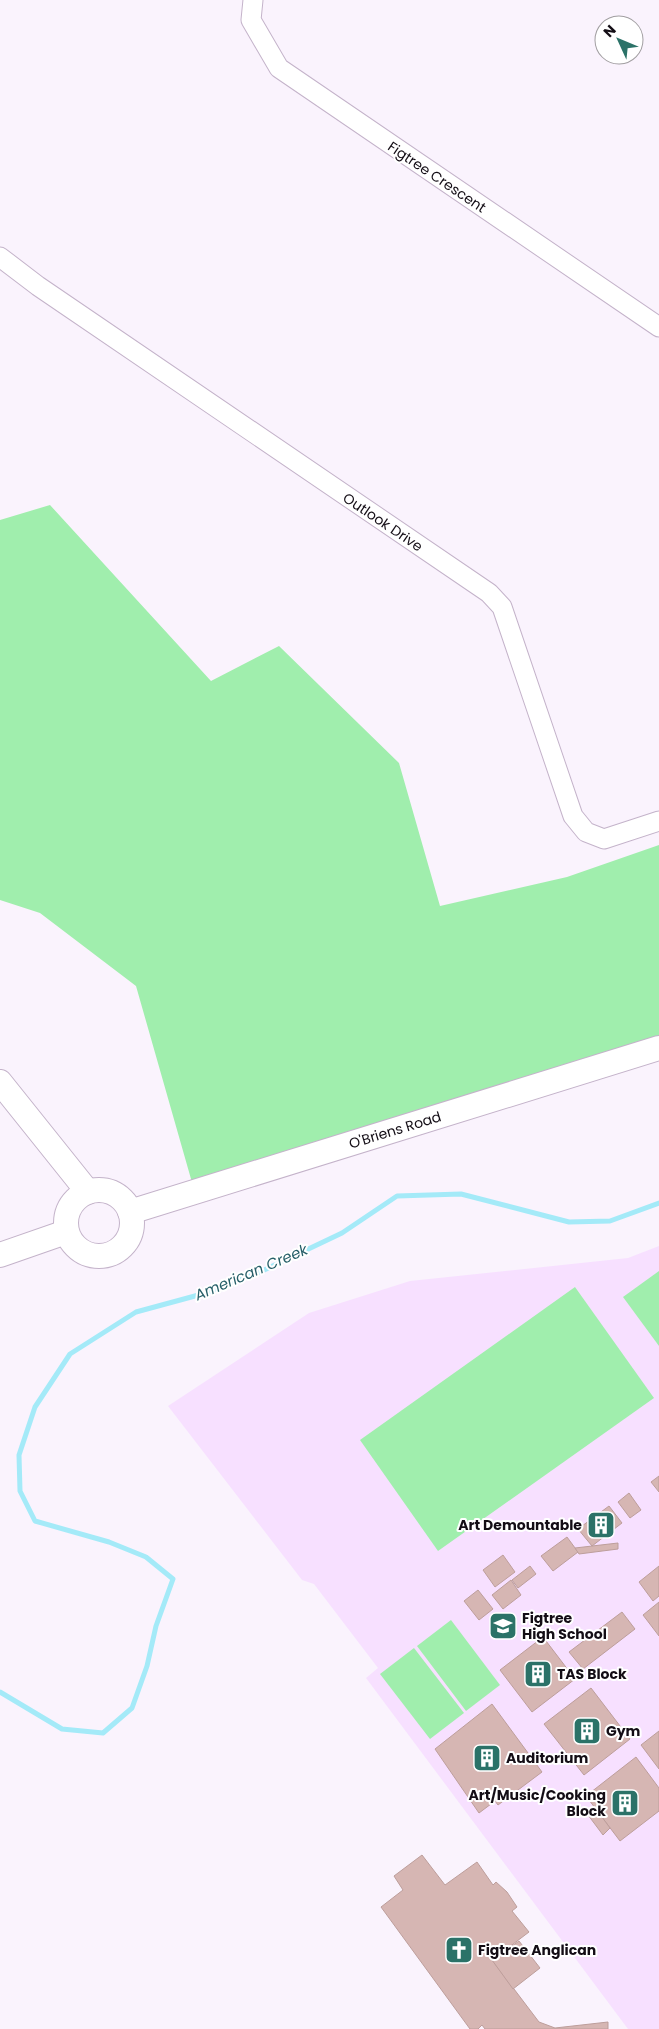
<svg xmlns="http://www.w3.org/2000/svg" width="659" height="2029" font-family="Poppins,sans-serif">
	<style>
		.built { fill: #f7e0ff }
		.green { fill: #a0eead }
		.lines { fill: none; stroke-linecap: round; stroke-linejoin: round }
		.stream { stroke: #a4eaf8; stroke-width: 5 }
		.building { fill: #d6b6b3; stroke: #bd9e9b }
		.minor-casing { stroke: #c4b3ca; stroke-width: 21 }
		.tertiary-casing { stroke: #c4b3ca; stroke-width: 26 }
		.minor { stroke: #fff; stroke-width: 19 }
		.tertiary { stroke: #fff; stroke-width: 24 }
		.labels { text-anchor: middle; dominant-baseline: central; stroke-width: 4; stroke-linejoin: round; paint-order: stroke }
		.street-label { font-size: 14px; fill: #130d15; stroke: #fff }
		.poi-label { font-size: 14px; font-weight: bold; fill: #130d15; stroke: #fff; text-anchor: start }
		.water-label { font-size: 15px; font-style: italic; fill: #275f69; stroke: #fff }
	</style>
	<rect width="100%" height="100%" fill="#faf3fd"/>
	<polygon class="built" points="659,1246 659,2029 628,2029 366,1678 378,1668 314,1584 302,1580 168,1406 309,1313 410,1281 628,1258"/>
	<g class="green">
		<polygon points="50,505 211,681 279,646 399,763 440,906 567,877 659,845 659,1048 195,1193 136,986 40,913 0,900 0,520"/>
		<polygon points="659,1271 659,1346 623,1297"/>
		<polygon points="575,1287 654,1398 438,1551 360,1440"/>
		<polygon points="451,1620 500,1685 466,1711 417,1646"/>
		<polygon points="414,1648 464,1713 430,1739 380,1674"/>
	</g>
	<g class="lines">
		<polyline class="stream" points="0,1692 62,1729 103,1733 132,1708 147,1666 156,1626 173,1579 146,1557 109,1542 35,1521 20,1491 19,1455 35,1407 70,1354 136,1312 206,1293 260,1272 342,1233 397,1196 461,1194 569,1222 610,1221 659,1203"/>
	</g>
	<g class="building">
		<polygon points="659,1476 659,1492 651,1482"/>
		<polygon points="629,1493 641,1510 630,1518 618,1502"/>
		<polygon points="609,1506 622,1523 592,1546 578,1529"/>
		<polygon points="567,1537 578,1552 553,1571 541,1556"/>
		<polygon points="618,1543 618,1549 579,1554 575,1548"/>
		<polygon points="503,1555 515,1572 495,1587 483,1570"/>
		<polygon points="530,1566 536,1574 518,1588 512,1580"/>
		<polygon points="659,1566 659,1596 653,1601 639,1582"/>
		<polygon points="511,1580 521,1595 503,1609 492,1595"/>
		<polygon points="478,1590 493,1609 479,1620 464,1601"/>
		<polygon points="659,1602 659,1636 643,1615"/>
		<polygon points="622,1612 635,1629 583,1669 569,1652"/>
		<polygon points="543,1637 575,1679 532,1712 500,1670"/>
		<polygon points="591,1688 630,1739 584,1775 544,1724"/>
		<polygon points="492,1704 542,1772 498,1805 495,1801 479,1813 435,1749"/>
		<polygon points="659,1731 659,1769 641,1745"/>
		<polygon points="636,1757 659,1788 659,1811 620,1841 586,1796"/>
		<polygon points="596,1809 610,1828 603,1835 588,1815"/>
		<polygon points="422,1855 445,1885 477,1862 493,1885 496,1882 507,1892 517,1907 512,1911 529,1932 492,1960 539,2022 555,2028 608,2022 608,2029 485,2029 482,2025 478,2029 470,2029 381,1907 403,1890 394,1876"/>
		<polygon points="519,1941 540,1968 513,1989 492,1960"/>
	</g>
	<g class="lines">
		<defs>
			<g id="minor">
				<polyline points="253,0 251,20 279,68 659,327"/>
				<polyline points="0,257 38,286 489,593 502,607 573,816 586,832 604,839 659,821"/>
			</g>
			<g id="tertiary">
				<polyline points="0,1082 88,1192"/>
				<circle cx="99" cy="1223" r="33"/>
				<polyline points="130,1212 659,1048"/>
				<polyline points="0,1255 66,1232"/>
			</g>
		</defs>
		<use href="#minor" class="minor-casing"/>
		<use href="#tertiary" class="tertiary-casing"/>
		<use href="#minor" class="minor"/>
		<use href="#tertiary" class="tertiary"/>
	</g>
	<defs>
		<symbol id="building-square" viewBox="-11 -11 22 22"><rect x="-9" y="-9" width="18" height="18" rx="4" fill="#2b7268" stroke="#fff"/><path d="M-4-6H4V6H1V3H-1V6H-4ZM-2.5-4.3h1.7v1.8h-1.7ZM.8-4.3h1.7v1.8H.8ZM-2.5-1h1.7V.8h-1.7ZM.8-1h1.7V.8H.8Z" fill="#fff"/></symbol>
		<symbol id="school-square" viewBox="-11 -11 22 22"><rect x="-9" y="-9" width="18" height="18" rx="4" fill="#2b7268" stroke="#fff"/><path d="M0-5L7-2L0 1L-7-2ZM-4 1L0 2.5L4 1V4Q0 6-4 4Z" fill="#fff"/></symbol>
		<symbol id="church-square" viewBox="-11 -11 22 22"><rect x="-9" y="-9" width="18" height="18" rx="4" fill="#2b7268" stroke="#fff"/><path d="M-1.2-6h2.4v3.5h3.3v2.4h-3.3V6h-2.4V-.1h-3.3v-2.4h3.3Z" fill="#fff"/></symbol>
	</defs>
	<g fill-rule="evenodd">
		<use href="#building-square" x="585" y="1509" width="32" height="32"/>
		<use href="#school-square" x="487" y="1610" width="32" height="32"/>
		<use href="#building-square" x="522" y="1658" width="32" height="32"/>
		<use href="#building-square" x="571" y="1715" width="32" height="32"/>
		<use href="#building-square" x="471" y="1742" width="32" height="32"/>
		<use href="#building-square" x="609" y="1787" width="32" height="32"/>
		<use href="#church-square" x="443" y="1934" width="32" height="32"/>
	</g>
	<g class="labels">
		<g class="street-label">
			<text transform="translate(437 177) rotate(34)">Figtree Crescent</text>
			<text transform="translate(383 522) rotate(34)">Outlook Drive</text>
			<text transform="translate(395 1130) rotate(-17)">O'Briens Road</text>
		</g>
		<g class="poi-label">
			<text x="582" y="1525" text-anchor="end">Art Demountable</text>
			<text x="522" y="1618">Figtree<tspan x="522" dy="16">High School</tspan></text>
			<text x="557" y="1674">TAS Block</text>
			<text x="606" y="1731">Gym</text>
			<text x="506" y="1758">Auditorium</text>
			<text x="606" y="1795" text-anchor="end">Art/Music/Cooking<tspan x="606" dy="16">Block</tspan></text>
			<text x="478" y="1950">Figtree Anglican</text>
		</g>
		<g class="water-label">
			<text transform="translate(251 1272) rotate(-23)">American Creek</text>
		</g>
	</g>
	<g transform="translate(619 40) rotate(314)"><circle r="24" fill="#ffffff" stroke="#a19ea1"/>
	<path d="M0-4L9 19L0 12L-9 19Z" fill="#2b7268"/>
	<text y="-8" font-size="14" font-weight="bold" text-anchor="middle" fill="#130d15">N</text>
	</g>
</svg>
